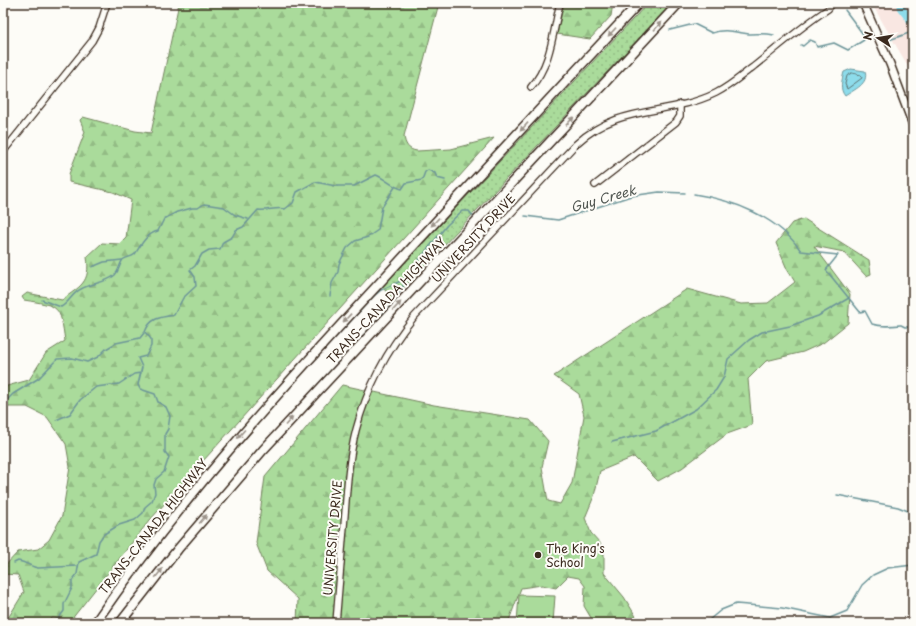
<svg xmlns="http://www.w3.org/2000/svg" width="916" height="626" font-family="'Playpen Sans',sans-serif">
	<style>
		.built { fill: #f9e7e2 }
		.grass { fill: url(#grass-dots); stroke: #72825c }
		.forest { fill: url(#forest-firs); stroke: #72825c }
		.garden { fill: #aadb9b; stroke: #72825c }
		.water { fill: #8ddceb; stroke: #6c9599 }
		.lines { fill: none; stroke-linecap: round; stroke-linejoin: round }
		.shore { stroke: #5c7170; stroke-width: 1 }
		.stream { stroke: #6c9599; stroke-width: 1.5 }
		.river { stroke: #8ddceb; stroke-width: 8 }
		.minor-casing { stroke: #3b2a1e; stroke-width: 8 }
		.major-casing { stroke: #3b2a1e; stroke-width: 10 }
		.highway-casing { stroke: #3b2a1e; stroke-width: 11 }
		.minor { stroke: #fdfcf7; stroke-width: 5.5 }
		.major { stroke: #fdfcf7; stroke-width: 7 }
		.highway { stroke: #fdfcf7; stroke-width: 8 }
		.oneway { fill: #9c938a }
		.poi-dot { fill: #3b2a1e; stroke: #fdfcf7; stroke-width: 1.5 }
		.labels { text-anchor: middle; dominant-baseline: central; stroke-width: 4; stroke-linejoin: round; paint-order: stroke }
		.street-label { font-size: 12px; fill: #3b2a1e; stroke: #fdfcf7 }
		.poi-label { font-size: 12px; fill: #3b2a1e; stroke: #fdfcf7; text-anchor: start }
		.water-label { font-size: 13px; font-style: italic; fill: #505651; stroke: #fdfcf7 }
	</style>
	<defs>
		<pattern id="grass-dots" width="8" height="8" patternUnits="userSpaceOnUse"><rect width="8" height="8" fill="#aadb9b"/><path d="M2 2h.1M6 6h.1" fill="none" stroke="#93bc85" stroke-width="1.8" stroke-linecap="round"/></pattern>
		<pattern id="forest-firs" width="22" height="20" patternUnits="userSpaceOnUse"><rect width="22" height="20" fill="#aadb9b"/><path d="M5 1l3.5 6h-7zM16 11l3.5 6h-7z" fill="#93bc85"/></pattern>
	</defs>
	<rect width="100%" height="100%" fill="#fdfcf7"/>
	<filter id="ink" filterUnits="userSpaceOnUse"><feTurbulence type="fractalNoise" baseFrequency=".025" numOctaves="2"/><feDisplacementMap in="SourceGraphic" scale="8" xChannelSelector="R" yChannelSelector="G"/><feConvolveMatrix kernelMatrix="1 2 1 2 8 2 1 2 1" color-interpolation-filters="sRGB"/></filter>
	<g filter="url(#ink)">
		<polygon class="built" points="871,3 913,3 913,75 872,4"/>
		<polygon class="grass" points="648,3 672,3 393,299 382,287"/>
		<g class="forest">
			<path d="M179,3h260l-35,133c1,8 4,14 13,15l34,-2 43,-11 -345,383 -78,99 -19,-2 -4,5h-43l19,-31 -6,-17 -15,-1v-6l15,-16 20,-3 11,-9 13,-24 8,-49 -4,-23 -19,-27 -20,-10h-18l-6,5v-17l4,-9 22,-6 17,-27 19,-12c-5,-36 -5,-35 -41,-41l-2,-3 5,-4 35,7c18,-14 29,-17 25,-43l15,-14 18,1 6,-6 5,-38 -18,-8 -44,-10v-8l16,-42 -5,-12 3,-3 52,14 16,2z"/>
			<polygon points="564,3 613,3 611,16 590,39 557,34"/>
			<polygon points="804,219 869,260 871,274 866,276 844,252 814,246 850,294 848,323 823,343 803,352 766,361 748,379 752,425 727,434 682,468 658,481 634,457 600,471 594,496 585,518 591,533 600,543 604,554 604,573 624,597 640,623 594,623 584,606 585,586 579,578 568,576 556,588 542,585 521,588 508,623 297,623 298,599 267,571 256,543 265,477 342,385 434,405 530,420 548,441 542,467 548,501 560,504 572,483 584,416 579,394 554,376 687,289 741,304 768,303 795,282 787,269 776,243 792,223"/>
		</g>
		<polygon class="garden" points="519,595 555,596 553,623 517,623"/>
		<path class="water" d="M851,69l14,2c4,13 -10,18 -20,25 -6,-7 -3,-16 -1,-24z"/>
		<g class="lines">
			<polygon class="shore" points="852,73 861,75 862,78 847,89 845,84 847,76"/>
			<g class="stream">
				<polyline points="845,10 865,37"/>
				<path d="M670,30l24,-6 18,9c14,-5 25,0 39,1 8,0 14,-1 23,1"/>
				<polyline points="889,40 912,32 911,23"/>
				<polyline points="801,45 803,46 810,40 815,42 817,47 834,43 848,50 864,40 865,37 871,39"/>
				<path d="M694,194c39,6 84,23 107,57l37,4 -12,15 34,42 5,-1 7,13c10,3 19,2 29,1l4,2h4l1,7 3,1"/>
				<polyline points="525,216 558,220 631,196 659,192 685,193"/>
				<polyline points="92,267 104,262 122,260"/>
				<polyline points="330,296 332,283 338,272 339,264 347,248 355,241 368,237 378,230 382,207 395,187"/>
				<path d="M42,300l19,7c9,-5 11,-14 20,-18 11,-6 25,-6 34,-14 4,-4 4,-9 7,-14 2,-4 9,-3 13,-7 6,-9 11,-20 23,-23l6,-12 13,-7 15,-4h6l6,-4 20,3 11,8 13,4"/>
				<polyline points="297,379 374,296 381,290 403,280 447,225 462,211 469,211 473,216"/>
				<polyline points="3,404 13,394 39,378 57,359 72,358 87,362 98,357 106,349 116,343 140,338 144,333"/>
				<polyline points="299,405 393,303 403,286 403,280"/>
				<polyline points="56,420 70,414 80,400 96,387 119,384 134,374 141,373"/>
				<polyline points="612,442 656,431 696,409 716,390 724,377 728,359 749,340 762,332 790,326 818,316 849,298"/>
				<polyline points="837,495 898,507 913,513"/>
				<path d="M14,563l4,-2c9,1 12,6 20,7l39,-2"/>
				<path d="M55,623l9,-12v-7l8,-16v-7l5,-7 2,-12 17,-8 3,-13 5,-7 15,-9 16,-5 8,-7 2,-6 7,-6 3,-8 -1,-8 2,-6 8,-7 5,-15 -4,-5v-18l3,-5 2,-13 -4,-9 -8,-5 -3,-8 -15,-5 -2,-4 4,-18 -4,-9 8,-2 5,-10v-7l-6,-7c5,-14 15,-15 29,-17l9,-17 13,-12 -1,-9 -5,-7 5,-4 7,-12 7,-4 11,-1 3,-7 9,-5 4,-7 7,-3 15,-17c10,1 18,-3 27,-1l8,-6 4,-11 18,-10 21,4h18l22,-11c10,4 16,12 26,14l4,-6 16,-3 3,-8 3,-2 7,3 2,5 8,2"/>
				<polyline points="691,623 709,620 721,610 736,604 782,608 830,618 847,611 862,585 873,575 888,568 913,565"/>
			</g>
			<polyline class="river" points="900,3 901,8 913,23"/>
			<defs>
				<g id="minor">
					<path d="M531,87c20,-22 22,-55 29,-84"/>
					<polyline points="3,152 92,41 99,28 107,3"/>
					<polyline points="595,185 676,122 680,116 680,104"/>
					<path d="M336,623c3,-36 6,-73 9,-109 2,-28 4,-57 11,-84 11,-42 31,-80 58,-113l162,-173c44,-41 91,-27 140,-51 14,-7 25,-17 37,-26 25,-20 49,-41 75,-58l5,-6"/>
				</g>
				<polyline id="major" points="863,3 890,64 913,125"/>
				<g id="highway">
					<path d="M95,623c86,-125 187,-235 290,-346 84,-92 169,-183 254,-274"/>
					<polyline points="120,623 178,549 263,450 679,3"/>
				</g>
			</defs>
			<use href="#minor" class="minor-casing"/>
			<use href="#major" class="major-casing"/>
			<use href="#highway" class="highway-casing"/>
			<use href="#minor" class="minor"/>
			<use href="#major" class="major"/>
			<use href="#highway" class="highway"/>
		</g>
		<defs><path id="oneway-solid" d="M-6-.8H1V-3.2L6.5 0L1 3.2V.8H-6Z"/></defs>
		<g class="oneway">
			<use href="#oneway-solid" transform="translate(658 26) rotate(-47)"/>
			<use href="#oneway-solid" transform="translate(612 32) rotate(133)"/>
			<use href="#oneway-solid" transform="translate(570 121) rotate(-47)"/>
			<use href="#oneway-solid" transform="translate(524 127) rotate(133)"/>
			<use href="#oneway-solid" transform="translate(435 222) rotate(133)"/>
			<use href="#oneway-solid" transform="translate(397 306) rotate(-47)"/>
			<use href="#oneway-solid" transform="translate(347 318) rotate(133)"/>
			<use href="#oneway-solid" transform="translate(289 421) rotate(-48)"/>
			<use href="#oneway-solid" transform="translate(241 434) rotate(131)"/>
			<use href="#oneway-solid" transform="translate(203 519) rotate(-50)"/>
			<use href="#oneway-solid" transform="translate(159 573) rotate(-51)"/>
		</g>
	</g>
	<circle class="poi-dot" cx="538" cy="555" r="4"/>
	<g class="labels">
		<g class="street-label">
			<text transform="translate(473 238) rotate(-47)">UNIVERSITY DRIVE</text>
			<text transform="translate(386 300) rotate(-47)">TRANS-CANADA HIGHWAY</text>
			<text transform="translate(153 526) rotate(-52)">TRANS-CANADA HIGHWAY</text>
			<text transform="translate(332 538) rotate(-85)">UNIVERSITY DRIVE</text>
		</g>
		<g class="poi-label">
			<text x="546" y="548">The King's<tspan x="546" dy="14">School</tspan></text>
		</g>
		<g class="water-label">
			<text transform="translate(603 198) rotate(-16)">Guy Creek</text>
		</g>
	</g>
	<rect width="916" height="626" fill="none" stroke="#fdfcf7" stroke-width="16"/>
	<rect x="8" y="8" width="900" height="610" fill="none" stroke="#3b2a1e" stroke-width="1.5" filter="url(#ink)"/>
	<g transform="translate(878 38) rotate(282)" stroke="#fdfcf7" stroke-width="3" paint-order="stroke">
	<path d="M0-3L7 15L0 10L-7 15Z" fill="#3b2a1e"/>
	<text y="-6" font-size="11" font-weight="bold" text-anchor="middle" fill="#3b2a1e">N</text>
	</g>
</svg>
